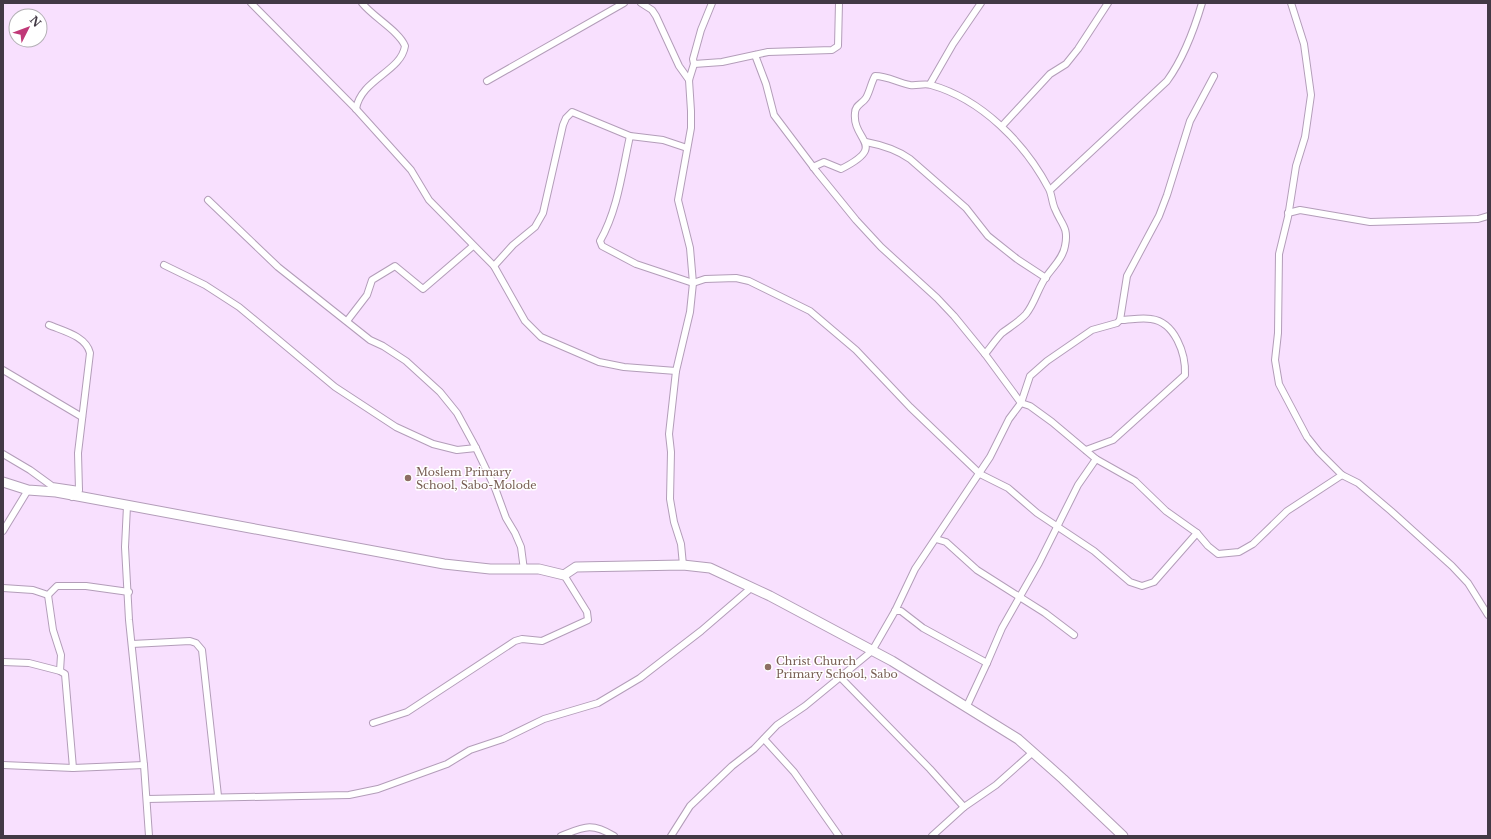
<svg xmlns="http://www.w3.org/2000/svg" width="1491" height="839" font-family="'Libre Baskerville',serif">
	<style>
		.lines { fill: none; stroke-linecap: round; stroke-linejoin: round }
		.street-casing { stroke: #b39db9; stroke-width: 8 }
		.secondary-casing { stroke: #b39db9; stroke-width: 11 }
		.street { stroke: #fff; stroke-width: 6 }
		.secondary { stroke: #fff; stroke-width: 9 }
		.education-dot { fill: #8d6e63; stroke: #fff; stroke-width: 1.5 }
		.labels { text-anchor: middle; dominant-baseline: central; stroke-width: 3; stroke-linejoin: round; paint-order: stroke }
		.education-label { font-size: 11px; fill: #785e54; stroke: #fff; text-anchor: start }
	</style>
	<rect width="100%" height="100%" fill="#f8e0fe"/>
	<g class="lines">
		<defs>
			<g id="street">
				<polyline points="251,3 356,109 411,170 429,200 494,266 525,321 541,337 599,362 624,367 676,371"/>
				<polyline points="641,3 652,10 656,16 679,66 689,80"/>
				<polyline points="1291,3 1304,44 1311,95 1305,137 1296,166 1288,217 1279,254 1278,333 1275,360 1279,384 1307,437 1319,452 1342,475 1358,483 1391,511 1452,566 1468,583 1488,615"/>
				<polyline points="755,55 766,84 774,115 817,172 856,220 881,247 937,298 954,316 985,354 1021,403 1030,406 1052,422 1096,459 1135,481 1166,511 1197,533 1208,546 1218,554 1239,552 1253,544 1287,511 1342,475"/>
				<polyline points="694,64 722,62 768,52 832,50 838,46 839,3"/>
				<polyline points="487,81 624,3"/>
				<polyline points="930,84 953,44 981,3"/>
				<path d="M356,109c5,-30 45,-37 49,-63 -6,-15 -32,-29 -43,-43"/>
				<polyline points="1002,126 1050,74 1066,64 1078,49 1108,3"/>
				<path d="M630,136c-8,36 -12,73 -30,105l2,5 34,18 57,19 12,-4 31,-1 13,3 61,30 46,39 54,57 70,67 28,14 29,25 57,38 36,31 12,4 12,-4 43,-49"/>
				<path d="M866,142c16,3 30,7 44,17l56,49 22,28 29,23 29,19"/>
				<path d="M813,167l11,-5 17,7c48,-24 11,-28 14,-56 0,-8 7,-9 11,-15 4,-7 5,-15 9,-22 13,0 23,7 35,9 7,1 14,-2 21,0 50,14 94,58 118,104 3,6 3,14 6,20 6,15 14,18 10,37 -2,12 -12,21 -19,31 -8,11 -11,26 -20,37 -6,7 -16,13 -24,19 -6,6 -11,14 -17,21"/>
				<path d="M1050,190l117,-109c16,-22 27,-51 35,-78"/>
				<polyline points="208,200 278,267 370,340 383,346 406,361 440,392 457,413 476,448 495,488 506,518 515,533 521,547 524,570"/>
				<polyline points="1288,213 1300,210 1370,222 1478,219 1488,216"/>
				<polyline points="164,265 205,285 239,307 335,387 396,427 433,444 457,450 476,448"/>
				<polyline points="494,266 513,245 535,227 543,213 563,125 566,118 572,112 630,136 663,140 687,148"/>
				<polyline points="347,321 367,295 372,280 395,266 423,289 473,246"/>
				<path d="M49,325c14,6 37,11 41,28l-12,100 1,37 -7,7"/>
				<polyline points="3,370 82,417"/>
				<path d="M1086,450l27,-10 72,-65c1,-21 -10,-53 -34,-56 -10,-2 -21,1 -31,1"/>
				<polyline points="3,454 30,470 52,486 79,490"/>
				<polyline points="127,506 125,547 129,620 144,765 149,836"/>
				<polyline points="3,531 28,490"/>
				<polyline points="936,539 946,542 977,570 1045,613 1074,635"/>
				<polyline points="683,565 681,544 674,522 670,499 671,452 669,434 676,371 690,312 693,283 690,248 678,200 691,128 691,111 689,80 694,64 693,59 701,30 712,3"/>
				<polyline points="3,588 33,590 48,595 57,586 86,586 129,592"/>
				<polyline points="48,595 53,630 61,655 60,671 65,674 73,768"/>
				<polyline points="895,611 901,611 923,628 987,663"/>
				<polyline points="132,644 190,641 196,643 202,650 218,796"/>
				<polyline points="3,662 29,663 60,671"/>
				<polyline points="841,678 930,769 964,807"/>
				<polyline points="966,708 987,663 1002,628 1039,563 1078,485 1096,459"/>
				<polyline points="373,723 407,712 515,641 522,639 542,641 588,620 587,612 564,575"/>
				<polyline points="764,739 794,772 839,836"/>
				<polyline points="3,765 73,768 144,765"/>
				<polyline points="147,799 349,795 378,789 447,764 470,750 503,739 544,719 598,703 640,678 701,631 751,588"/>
				<path d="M561,836c23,-9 30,-14 53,0"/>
				<polyline points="671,836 690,806 732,766 754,749 777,725 805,706 872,651 895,611 915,569 990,457 1009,419 1021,403 1030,376 1047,361 1092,330 1117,323 1120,320 1127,276 1159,216 1167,195 1190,121 1214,76"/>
				<polyline points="932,836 964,807 996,785 1033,752"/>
			</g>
			<polyline id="secondary" points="3,482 28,490 56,492 444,564 490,569 539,569 564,575 576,567 683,565 710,568 770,596 892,661 1018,739 1063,779 1123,836"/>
		</defs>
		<use href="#street" class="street-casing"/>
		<use href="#secondary" class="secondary-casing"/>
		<use href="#street" class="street"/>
		<use href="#secondary" class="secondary"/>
	</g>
	<g class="education-dot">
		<circle cx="408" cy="478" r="4"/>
		<circle cx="768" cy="667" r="4"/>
	</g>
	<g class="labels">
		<g class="education-label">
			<text x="416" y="472">Moslem Primary<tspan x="416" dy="13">School, Sabo-Molode</tspan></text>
			<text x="776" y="661">Christ Church<tspan x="776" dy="13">Primary School, Sabo</tspan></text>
		</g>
	</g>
	<rect width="1491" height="839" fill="none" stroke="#423945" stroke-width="8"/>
	<g transform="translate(28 28) rotate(48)"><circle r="19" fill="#ffffff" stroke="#b3b0b5"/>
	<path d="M0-3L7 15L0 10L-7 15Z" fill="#c03978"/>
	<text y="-6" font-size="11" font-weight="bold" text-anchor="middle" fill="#423945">N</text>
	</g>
</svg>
